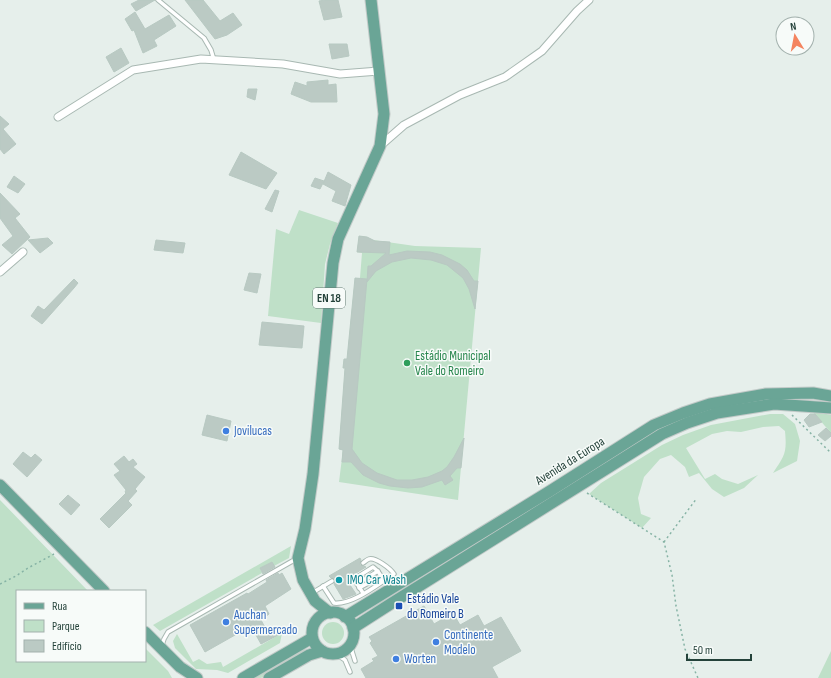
<svg xmlns="http://www.w3.org/2000/svg" width="831" height="678" font-family="'Sofia Sans Condensed',sans-serif">
	<style>
		.green { fill: #bfe0c8 }
		.building { fill: #bbcac4; stroke: #b8c9c2 }
		.lines { fill: none; stroke-linecap: round; stroke-linejoin: round }
		.service-casing { stroke: #a8b8b2; stroke-width: 5.5 }
		.minor-casing { stroke: #a8b8b2; stroke-width: 9 }
		.primary-casing { stroke: #c2cac8; stroke-width: 13 }
		.path { stroke: #86b3a5; stroke-width: 1.5; stroke-dasharray: 2 3; stroke-linecap: butt }
		.service { stroke: #fff; stroke-width: 3.5 }
		.minor { stroke: #fff; stroke-width: 7 }
		.primary { stroke: #6aa596; stroke-width: 11 }
		.leisure-dot { fill: #2e9e5b; stroke: #f7fbf9; stroke-width: 1.5 }
		.shop-dot { fill: #3f7fe0; stroke: #f7fbf9; stroke-width: 1.5 }
		.culture-dot { fill: #0f9aa8; stroke: #f7fbf9; stroke-width: 1.5 }
		.transit-dot { fill: #1a4fb4; stroke: #f7fbf9; stroke-width: 1.5 }
		.labels { text-anchor: middle; dominant-baseline: central; stroke-width: 3; stroke-linejoin: round; paint-order: stroke }
		.shield { fill: #f7fbf9; stroke: #637a73; stroke-width: 1 }
		.shield-label { font-size: 12px; font-weight: bold; fill: #24423a }
		.leisure-label { font-size: 13px; fill: #27864d; stroke: #f7fbf9; text-anchor: start }
		.shop-label { font-size: 13px; fill: #366cbe; stroke: #f7fbf9; text-anchor: start }
		.street-label { font-size: 13px; fill: #24423a; stroke: #f7fbf9 }
		.culture-label { font-size: 13px; fill: #0d838f; stroke: #f7fbf9; text-anchor: start }
		.transit-label { font-size: 13px; fill: #164399; stroke: #f7fbf9; text-anchor: start }
	</style>
	<rect width="100%" height="100%" fill="#e6efeb"/>
	<g class="green">
		<polygon points="299,210 338,223 330,244 325,264 321,323 268,316 276,229 289,234"/>
		<polygon points="359,236 367,237 373,240 415,246 481,248 458,500 339,482 343,450 339,449 345,368 343,368 344,359 347,359 355,278 360,278 362,253 357,252"/>
		<polygon points="812,411 831,415 831,433"/>
		<path d="M770,414h13l12,10 5,17 -3,20 -24,12c12,-18 14,-20 12,-42l-6,-5 -16,1 -22,5 -14,-1 -15,3 -26,14 19,31 10,-5 7,5 16,5 20,-9 -14,13 -20,9 -12,-8 -13,-16 -10,4 -4,-10 -14,-12 -11,4 -16,18 -6,21 3,16 10,4 -9,10 -53,-34 12,-11 61,-38 21,-10 28,-10z"/>
		<polygon points="590,469 593,472 373,609 371,606"/>
		<polygon points="0,500 88,591 17,591 17,661 145,661 145,648 168,671 172,678 0,678"/>
		<polygon points="291,546 289,558 274,566 272,562 260,568 262,573 160,631 153,625"/>
		<circle cx="333" cy="633" r="11"/>
		<polygon points="282,633 280,643 228,673 217,670 196,669 175,648 173,641 177,634 193,662 199,659 207,664 221,662 223,667"/>
		<polygon points="305,649 306,652 261,678 254,678"/>
		<polygon points="831,651 831,678 818,678"/>
	</g>
	<g class="building">
		<polygon points="139,0 155,0 136,11 131,4"/>
		<polygon points="185,0 203,0 220,21 233,13 242,25 227,35 215,39"/>
		<polygon points="325,0 338,0 342,17 324,20 319,1"/>
		<polygon points="135,12 145,29 169,15 176,26 154,40 157,46 143,53 134,30 132,31 125,19"/>
		<polygon points="329,44 347,44 349,56 332,59"/>
		<polygon points="121,48 129,63 114,72 106,57"/>
		<polygon points="328,80 328,85 336,84 337,102 311,102 291,94 295,82 307,86 307,82"/>
		<polygon points="248,89 257,89 255,100 247,97"/>
		<polygon points="0,116 9,124 3,129 16,144 4,154 0,149"/>
		<polygon points="241,152 277,173 266,189 229,175"/>
		<polygon points="328,172 351,185 345,206 332,201 336,191 323,184"/>
		<polygon points="14,176 25,184 18,193 7,187"/>
		<polygon points="315,178 324,181 320,189 311,186"/>
		<polygon points="275,190 279,191 272,212 265,209"/>
		<polygon points="0,193 20,214 15,218 30,237 12,254 2,245 13,236 0,218"/>
		<polygon points="359,236 367,237 375,241 390,242 389,255 407,251 430,252 442,255 460,264 467,270 474,281 478,281 475,309 469,289 463,278 447,265 431,260 411,258 392,262 376,271 367,282 368,266 371,266 386,253 357,252"/>
		<polygon points="48,238 53,243 40,253 28,240"/>
		<polygon points="156,240 185,243 183,253 154,250"/>
		<polygon points="249,273 261,274 257,293 244,290"/>
		<polygon points="355,278 367,279 352,449 362,463 377,473 397,480 412,480 428,477 442,471 447,467 454,457 464,438 461,468 457,468 450,476 453,480 445,485 442,480 422,487 408,488 390,486 379,483 363,475 351,462 342,462 343,450 339,449 345,368 343,368 344,359 347,359"/>
		<polygon points="74,279 78,283 74,288 42,324 31,316 38,306 44,310"/>
		<polygon points="262,322 304,326 302,348 259,345"/>
		<polygon points="810,414 815,414 822,422 809,427 804,420"/>
		<polygon points="207,415 231,421 227,441 202,435"/>
		<polygon points="826,428 831,433 831,436 825,441 818,435"/>
		<polygon points="23,452 31,458 35,454 42,460 27,477 13,464"/>
		<polygon points="124,456 129,462 133,459 137,464 133,467 145,477 135,489 137,491 128,501 132,505 109,528 100,519 126,493 125,492 126,490 114,475 120,471 114,464"/>
		<polygon points="68,495 80,505 71,515 59,504"/>
		<polygon points="360,558 361,560 360,563 360,565 366,567 346,579 356,594 343,599 334,584 335,579 331,578 329,576"/>
		<polygon points="272,562 275,567 263,574 260,568"/>
		<polygon points="278,573 279,575 282,573 291,589 265,606 269,614 261,620 268,633 277,628 280,634 261,644 251,626 205,652 190,625 247,593 248,594 267,582 266,580"/>
		<polygon points="424,606 434,624 453,613 460,625 478,615 484,626 501,617 521,651 492,667 498,678 366,678 361,669 374,661 372,659 378,656 370,643 372,641 369,637"/>
	</g>
	<g class="lines">
		<defs>
			<g id="service">
				<polyline points="158,0 204,38 211,50 214,60"/>
				<polyline points="357,584 378,571"/>
				<path d="M323,586l11,17c19,2 44,-19 60,-29 -4,-6 -19,-17 -25,-15 -3,1 -4,3 -6,4"/>
				<polyline points="359,588 381,576"/>
				<polyline points="312,593 332,581"/>
				<path d="M363,593l-9,-14 19,-12c5,4 7,6 9,11l-2,4"/>
				<polyline points="162,645 164,639 168,632 296,559"/>
				<polyline points="350,645 355,661"/>
				<polyline points="336,654 345,660 350,672"/>
			</g>
			<g id="minor">
				<polyline points="58,117 133,70 201,59 283,64 340,74 379,71"/>
				<polyline points="380,146 404,125 460,95 505,77 542,51 577,11 589,0"/>
				<polyline points="0,272 23,252"/>
			</g>
			<g id="primary">
				<polyline points="0,485 104,591"/>
				<circle cx="333" cy="633" r="21"/>
				<polyline points="330,613 315,601 303,580 298,558 305,529 313,474 333,263 338,239 380,146 384,114 371,0"/>
				<polyline points="345,617 550,491 654,425 683,413 710,404 766,394 813,393 831,396"/>
				<polyline points="353,628 392,603 662,434 687,423 717,413 774,404 831,408"/>
				<polyline points="145,632 180,667 197,678"/>
				<polyline points="243,678 312,638"/>
				<polyline points="269,678 309,655 322,651"/>
			</g>
		</defs>
		<use href="#service" class="service-casing"/>
		<use href="#minor" class="minor-casing"/>
		<use href="#primary" class="primary-casing"/>
		<g class="path">
			<polyline points="792,415 831,453"/>
			<polyline points="587,493 664,542 672,575 676,606 685,649 698,678"/>
			<polyline points="664,542 697,498"/>
			<polyline points="0,584 16,576 28,568 54,554"/>
		</g>
		<use href="#service" class="service"/>
		<use href="#minor" class="minor"/>
		<use href="#primary" class="primary"/>
	</g>
	<circle class="leisure-dot" cx="407" cy="363" r="4"/>
	<g class="shop-dot">
		<circle cx="226" cy="431" r="4"/>
		<circle cx="226" cy="622" r="4"/>
		<circle cx="436" cy="642" r="4"/>
		<circle cx="396" cy="659" r="4"/>
	</g>
	<circle class="culture-dot" cx="339" cy="580" r="4"/>
	<rect class="transit-dot" x="395" y="602" width="8" height="8" rx="2"/>
	<g class="labels">
		<rect class="shield" x="313" y="288" width="32" height="20" rx="3"/>
		<g class="shield-label">
			<text x="329" y="298">EN 18</text>
		</g>
		<g class="leisure-label">
			<text x="415" y="356">Estádio Municipal<tspan x="415" dy="15">Vale do Romeiro</tspan></text>
		</g>
		<g class="shop-label">
			<text x="234" y="431">Jovilucas</text>
			<text x="234" y="615">Auchan<tspan x="234" dy="15">Supermercado</tspan></text>
			<text x="444" y="635">Continente<tspan x="444" dy="15">Modelo</tspan></text>
			<text x="404" y="659">Worten</text>
		</g>
		<g class="street-label">
			<text transform="translate(570 461) rotate(-32)">Avenida da Europa</text>
		</g>
		<g class="culture-label">
			<text x="347" y="580">IMO Car Wash</text>
		</g>
		<g class="transit-label">
			<text x="407" y="599">Estádio Vale<tspan x="407" dy="15">do Romeiro B</tspan></text>
		</g>
	</g>
	<rect x="16" y="590" width="130" height="72" fill="#f7fbf9" stroke="#a3b1ad"/>
	<rect x="24" y="603" width="20" height="6" fill="#6aa596" stroke="#a3b1ad"/>
	<text x="52" y="610" font-size="12" fill="#24423a">Rua</text>
	<rect x="24" y="620" width="20" height="12" fill="#bfe0c8" stroke="#a3b1ad"/>
	<text x="52" y="630" font-size="12" fill="#24423a">Parque</text>
	<rect x="24" y="640" width="20" height="12" fill="#bbcac4" stroke="#a3b1ad"/>
	<text x="52" y="650" font-size="12" fill="#24423a">Edifício</text>
	<g transform="translate(795 36) rotate(350)"><circle r="19" fill="#f7fbf9" stroke="#a3b1ad"/>
	<path d="M0-3L7 15L0 10L-7 15Z" fill="#f4845f"/>
	<text y="-6" font-size="11" font-weight="bold" text-anchor="middle" fill="#24423a">N</text>
	</g>
	<path d="M687 654v6h64v-6" fill="none" stroke="#24423a" stroke-width="2"/>
	<text x="693" y="654" font-size="12" fill="#24423a" stroke="#f7fbf9" stroke-width="3" paint-order="stroke">50 m</text>
</svg>
